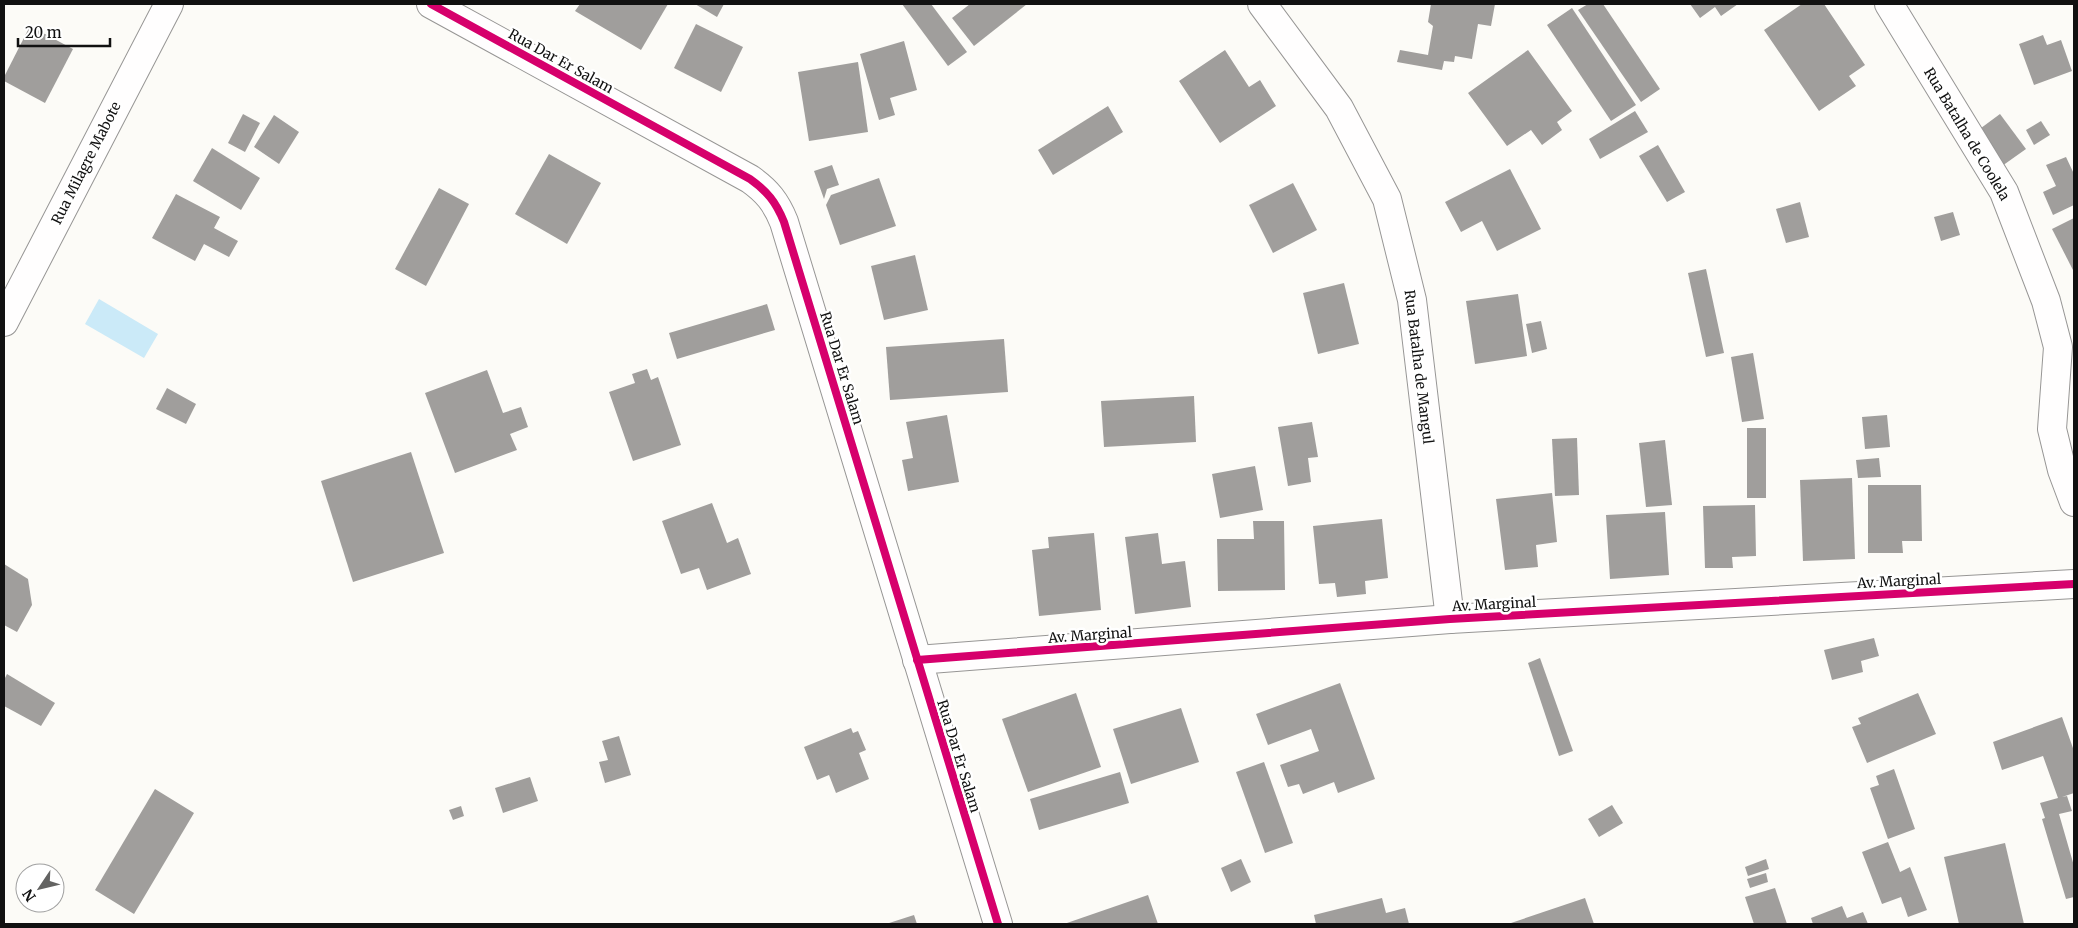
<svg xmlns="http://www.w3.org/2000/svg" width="2078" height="928" font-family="Merriweather,serif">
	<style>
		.water { fill: #cbeaf8 }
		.building { fill: #a09e9c }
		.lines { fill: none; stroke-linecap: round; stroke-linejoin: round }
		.minor-casing { stroke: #979695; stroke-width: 30 }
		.minor { stroke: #fffefe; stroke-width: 28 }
		.cycleway-casing { stroke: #fff; stroke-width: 11 }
		.cycleway { stroke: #d6006c; stroke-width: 8 }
		.labels { text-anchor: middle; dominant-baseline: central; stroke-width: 5; stroke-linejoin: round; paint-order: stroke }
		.street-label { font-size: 14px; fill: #111; stroke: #fff }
	</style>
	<rect width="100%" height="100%" fill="#fcfbf7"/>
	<polygon class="water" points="99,299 158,334 144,358 85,324"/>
	<g class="building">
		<polygon points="580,4 668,4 641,50 575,11"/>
		<polygon points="695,4 724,4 717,17"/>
		<polygon points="902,4 931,4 967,52 948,66"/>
		<polygon points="970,4 1027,4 974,46 952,18"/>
		<polygon points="1431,4 1495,4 1491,26 1478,24 1472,59 1455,56 1454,62 1444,61 1442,70 1397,62 1400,50 1428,55 1433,26 1428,22"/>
		<polygon points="1588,4 1603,4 1660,89 1641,102 1578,10"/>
		<polygon points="1690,4 1738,4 1721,16 1715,7 1700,18"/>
		<polygon points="1802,4 1824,4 1865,65 1849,76 1856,86 1819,111 1764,30"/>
		<polygon points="1572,8 1636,105 1611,121 1547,25"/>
		<polygon points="696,24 743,47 721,92 674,68"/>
		<polygon points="30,26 73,49 45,103 4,81 4,77"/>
		<polygon points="2043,35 2047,45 2061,40 2072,71 2034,85 2019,44"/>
		<polygon points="904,41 917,90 890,98 895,115 879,120 860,54"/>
		<polygon points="1225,50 1249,87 1260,80 1276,106 1220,143 1179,81"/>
		<polygon points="1528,50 1572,111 1557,122 1562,130 1542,145 1531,130 1507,146 1468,93"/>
		<polygon points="858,62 868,132 809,141 798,72"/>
		<polygon points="1108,106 1123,132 1053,175 1038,150"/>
		<polygon points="1635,111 1648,132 1600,159 1589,139"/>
		<polygon points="243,114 260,123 245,152 228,143"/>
		<polygon points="2000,114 2026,149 2002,166 1977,131"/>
		<polygon points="274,115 299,132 279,164 254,147"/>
		<polygon points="2041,121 2050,135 2034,145 2026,130"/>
		<polygon points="1658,145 1685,192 1667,202 1639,156"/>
		<polygon points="212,148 260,178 241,210 193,181"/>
		<polygon points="549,154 601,183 567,244 515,214"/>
		<polygon points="2066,157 2074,174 2074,205 2053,215 2043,192 2056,186 2046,165"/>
		<polygon points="832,165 839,185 827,189 824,199 814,171"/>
		<polygon points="1510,169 1541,229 1497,251 1482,221 1461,232 1445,202"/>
		<polygon points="879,178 896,226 840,245 826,205 831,195"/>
		<polygon points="1293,183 1317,230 1273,253 1249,205"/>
		<polygon points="439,188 469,204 426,286 395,269"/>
		<polygon points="176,194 220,217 214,228 238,241 229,257 204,244 195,261 152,238"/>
		<polygon points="1800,202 1809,237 1786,243 1776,209"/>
		<polygon points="1953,212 1960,235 1941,241 1934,217"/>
		<polygon points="2074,218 2074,272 2052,229"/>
		<polygon points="915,255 928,310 884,320 871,266"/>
		<polygon points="1706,269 1724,353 1706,357 1688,273"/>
		<polygon points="1344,283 1359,344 1318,354 1303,293"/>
		<polygon points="1518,294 1527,356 1475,364 1466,301"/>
		<polygon points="767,304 775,330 677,359 669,333"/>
		<polygon points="1541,321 1547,349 1532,353 1526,324"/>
		<polygon points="1004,339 1008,392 890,400 886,347"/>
		<polygon points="1753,353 1764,419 1742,422 1731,357"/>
		<polygon points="647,369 651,380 658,377 681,445 633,461 609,392 635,383 632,374"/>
		<polygon points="487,370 503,413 521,407 528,427 510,434 517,450 455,473 425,393"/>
		<polygon points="167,388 196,404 186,424 156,409"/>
		<polygon points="1194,396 1196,442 1104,447 1101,401"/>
		<polygon points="947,415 959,482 908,491 902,460 913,458 906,422"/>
		<polygon points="1887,415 1890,447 1865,449 1862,417"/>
		<polygon points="1312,422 1318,457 1308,458 1311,482 1288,486 1278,427"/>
		<rect x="1747" y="428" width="19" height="70"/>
		<polygon points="1577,438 1579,495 1555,496 1552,439"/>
		<polygon points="1665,440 1672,505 1646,507 1639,443"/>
		<polygon points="411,452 444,553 353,582 321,481"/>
		<polygon points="1879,458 1881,477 1858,478 1856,460"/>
		<polygon points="1255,466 1263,510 1220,518 1212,474"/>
		<polygon points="1852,478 1855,559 1803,561 1800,480"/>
		<polygon points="1868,485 1921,485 1922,541 1902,541 1903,553 1868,553"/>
		<polygon points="1552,493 1557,542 1536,545 1538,567 1505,570 1496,499"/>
		<polygon points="712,503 727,543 738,538 751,574 707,590 699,568 681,574 662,521"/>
		<polygon points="1755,505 1756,556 1732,557 1733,568 1705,568 1703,506"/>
		<polygon points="1665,512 1669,575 1610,579 1606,515"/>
		<polygon points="1382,519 1388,578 1365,581 1366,594 1337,597 1335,583 1319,584 1313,526"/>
		<polygon points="1253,521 1284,521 1285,590 1218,591 1217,539 1254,539"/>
		<polygon points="1094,533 1101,610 1039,616 1032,550 1049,548 1048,537"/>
		<polygon points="1158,533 1162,564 1185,561 1191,607 1135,614 1125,537"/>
		<polygon points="4,564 28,579 32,605 17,632 4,625"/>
		<polygon points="1874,638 1879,656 1861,661 1863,672 1832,680 1824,650"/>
		<polygon points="1540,658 1573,751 1559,756 1528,663"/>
		<polygon points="7,674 55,703 41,726 4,706 4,680"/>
		<polygon points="1340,683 1375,779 1338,793 1334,782 1303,794 1299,784 1288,787 1280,765 1319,751 1311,729 1268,745 1256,714"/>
		<polygon points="1076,693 1101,767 1028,792 1002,719"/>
		<polygon points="1918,693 1936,734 1867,763 1852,727 1861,724 1858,718"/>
		<polygon points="1181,708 1199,762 1131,784 1113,729"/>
		<polygon points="2062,717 2074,751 2074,793 2062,797 2067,796 2072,811 2059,814 2074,866 2074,897 2066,899 2042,819 2045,818 2040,803 2058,798 2043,756 2002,770 1993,742"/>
		<polygon points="851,728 853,733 858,731 866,750 859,753 869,779 836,793 829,775 817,780 804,747"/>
		<polygon points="619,736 631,775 605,783 599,762 608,760 602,741"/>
		<polygon points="1264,762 1293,843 1265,853 1236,772"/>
		<polygon points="1894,769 1915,829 1888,839 1870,788 1879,785 1876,776"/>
		<polygon points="1120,772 1129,803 1039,830 1030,799"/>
		<polygon points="530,777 538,801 503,813 495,788"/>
		<polygon points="155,789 194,813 134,914 95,890"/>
		<polygon points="1612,805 1623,823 1599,837 1588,819"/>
		<polygon points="461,806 464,816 453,820 449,810"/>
		<polygon points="1888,842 1900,872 1910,867 1927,910 1908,917 1901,897 1882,904 1862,852"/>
		<polygon points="2005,843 2024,924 1959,924 1944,857"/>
		<polygon points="1241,859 1251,882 1231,892 1221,868"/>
		<polygon points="1766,859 1769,869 1748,876 1745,867"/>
		<polygon points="1766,873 1768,882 1750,888 1747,879"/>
		<polygon points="1775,888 1787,924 1754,924 1745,897"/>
		<polygon points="1148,895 1158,924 1064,924"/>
		<polygon points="1382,898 1386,913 1405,908 1409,924 1316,924 1314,915"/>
		<polygon points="1585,898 1594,924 1512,924 1511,923"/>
		<polygon points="1842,906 1847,918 1863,912 1868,924 1813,924 1811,918"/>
		<polygon points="914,915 917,924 886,924"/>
	</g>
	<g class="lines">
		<defs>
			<g id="minor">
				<path d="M431,4l319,175c17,12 26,23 34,43l214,702"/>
				<polyline points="1262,4 1339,108 1387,199 1412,300 1450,619"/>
				<polyline points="1889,4 2004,192 2046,301 2058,347 2052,429 2062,470 2074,502"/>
				<polyline points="4,322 169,4"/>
				<polyline points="917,660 1450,619 2074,584"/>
			</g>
		</defs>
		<use href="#minor" class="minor-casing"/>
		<use href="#minor" class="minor"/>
		<defs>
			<g id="cycleway">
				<path d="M431,4l319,175c17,12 26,23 34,43l214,702"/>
				<polyline points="917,660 1450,619 2074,584"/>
			</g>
		</defs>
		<use href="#cycleway" class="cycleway-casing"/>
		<use href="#cycleway" class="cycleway"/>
	</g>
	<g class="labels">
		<g class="street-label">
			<text transform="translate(561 61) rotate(29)">Rua Dar Er Salam</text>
			<text transform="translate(1967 134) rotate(59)">Rua Batalha de Coolela</text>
			<text transform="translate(86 163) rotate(-63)">Rua Milagre Mabote</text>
			<text transform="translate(1419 367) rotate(83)">Rua Batalha de Mangul</text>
			<text transform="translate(842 368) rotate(73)">Rua Dar Er Salam</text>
			<text transform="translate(1899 581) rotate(-3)">Av. Marginal</text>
			<text transform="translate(1494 604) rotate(-3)">Av. Marginal</text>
			<text transform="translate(1090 635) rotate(-4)">Av. Marginal</text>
			<text transform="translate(959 756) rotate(73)">Rua Dar Er Salam</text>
		</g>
	</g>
	<rect width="2078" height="928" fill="none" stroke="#111111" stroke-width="10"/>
	<g transform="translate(40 888) rotate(235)"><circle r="24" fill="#ffffff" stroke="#a0a0a0"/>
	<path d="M0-4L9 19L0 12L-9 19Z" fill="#636362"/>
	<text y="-8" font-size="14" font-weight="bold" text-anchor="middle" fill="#111111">N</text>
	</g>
	<path d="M18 38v8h92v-8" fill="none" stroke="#111111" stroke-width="2.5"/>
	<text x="25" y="38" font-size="15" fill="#111111" stroke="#ffffff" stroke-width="4" paint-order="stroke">20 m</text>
</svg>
